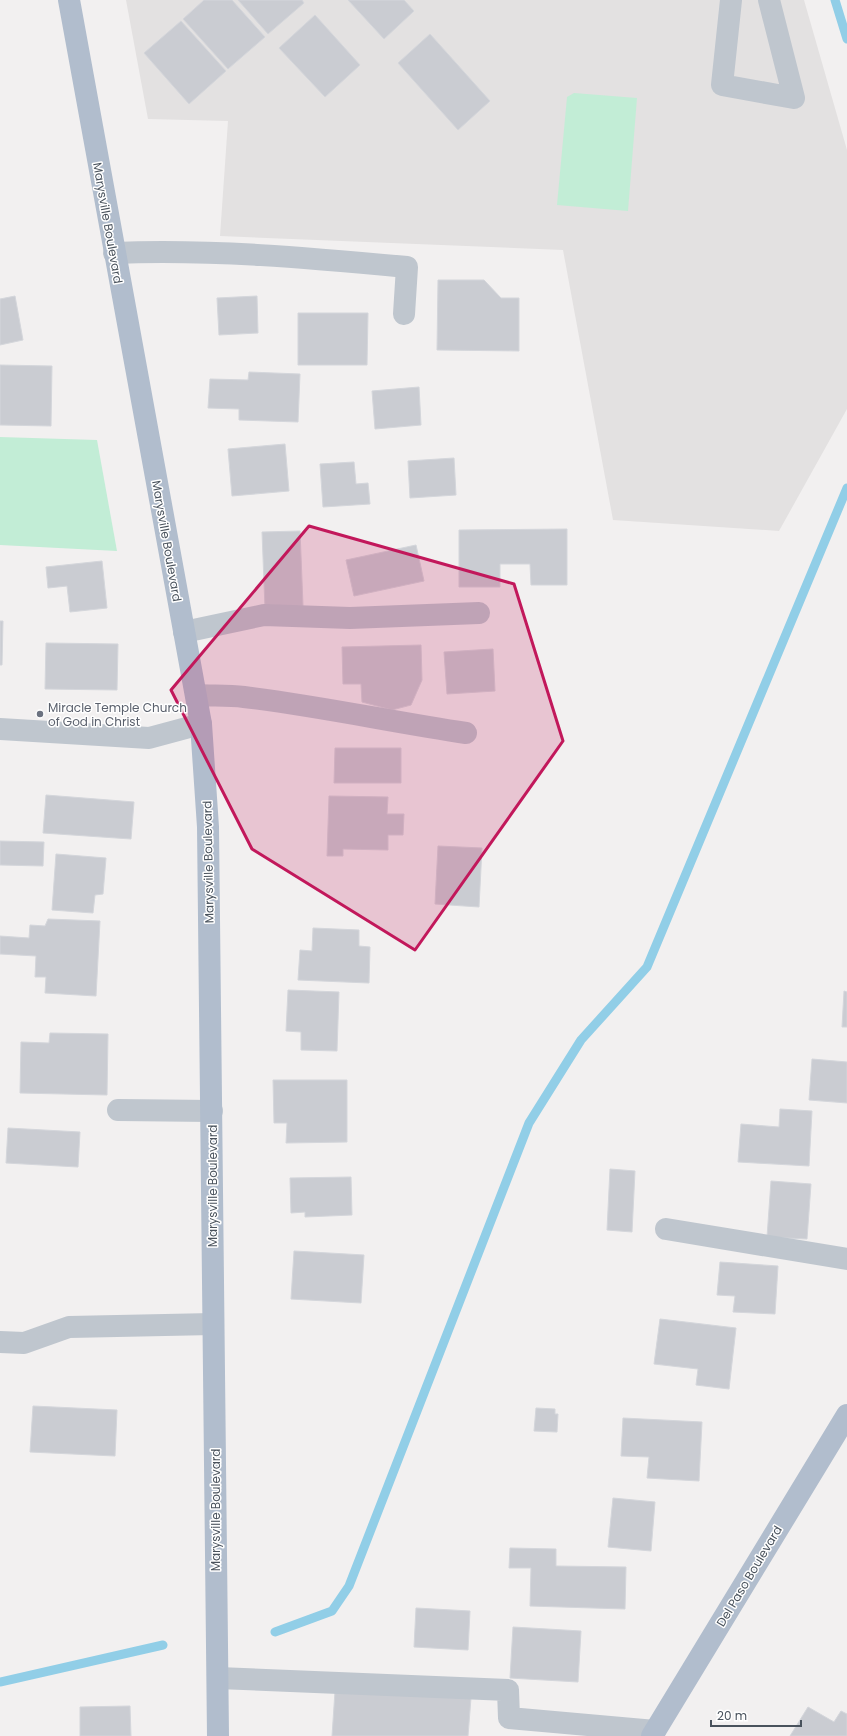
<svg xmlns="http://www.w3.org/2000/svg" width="847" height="1736" font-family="Poppins,sans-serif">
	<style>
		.education { fill: #e3e1e1 }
		.green { fill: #c2edd6 }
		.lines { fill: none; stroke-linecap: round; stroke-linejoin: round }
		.stream { stroke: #91cee7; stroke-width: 9 }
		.building { fill: #caccd2; stroke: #d4d6db }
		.minor { stroke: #bfc6ce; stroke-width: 22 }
		.major { stroke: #b1bdcd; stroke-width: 22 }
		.marked { fill: #c2185b; fill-opacity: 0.2; stroke: #c2185b; stroke-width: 3; stroke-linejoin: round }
		.worship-dot { fill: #6b7280; stroke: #fff; stroke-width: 1.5 }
		.labels { text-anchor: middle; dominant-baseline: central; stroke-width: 3; stroke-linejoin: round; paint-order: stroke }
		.street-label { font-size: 12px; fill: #49525c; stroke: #fff }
		.worship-label { font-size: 12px; fill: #5b616d; stroke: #fff; text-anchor: start }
	</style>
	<rect width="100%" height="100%" fill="#f2f0f0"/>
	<polygon class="education" points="126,0 804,0 847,150 847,409 779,531 613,520 563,250 220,236 228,121 148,119"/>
	<g class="green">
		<polygon points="574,93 637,98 628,211 557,205 567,97"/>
		<polygon points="0,437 97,440 117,551 0,545"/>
	</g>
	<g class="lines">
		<g class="stream">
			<polyline points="835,0 847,39"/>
			<polyline points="275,1632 332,1611 349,1586 529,1123 581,1040 647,967 847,488"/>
			<polyline points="0,1682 163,1645"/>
		</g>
	</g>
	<g class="building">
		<polygon points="204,0 232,0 265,37 228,69 183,19"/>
		<polygon points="238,0 302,0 304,3 268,34"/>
		<polygon points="348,0 404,0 414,11 384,39"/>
		<polygon points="315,15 360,65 325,97 279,48"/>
		<polygon points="181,21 226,71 189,104 144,53"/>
		<polygon points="430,34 490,101 458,130 398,63"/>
		<polygon points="438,280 484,280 501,298 519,298 519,351 437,350"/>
		<polygon points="15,296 23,340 0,345 0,299"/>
		<polygon points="257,296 258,333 219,335 217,298"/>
		<polygon points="298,313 368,313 367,365 298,365"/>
		<polygon points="0,365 52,366 51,426 0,425"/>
		<polygon points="249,372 300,374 298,422 239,420 239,409 208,408 210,379 248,380"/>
		<polygon points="419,387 421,425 375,429 372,391"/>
		<polygon points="285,444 289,491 232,496 228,449"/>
		<polygon points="454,458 456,495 410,498 408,461"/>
		<polygon points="354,462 356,484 368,483 370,504 323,507 320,464"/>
		<polygon points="567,529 567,585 531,585 530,564 500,564 500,587 459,587 459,530"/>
		<polygon points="300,531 303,606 265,608 262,532"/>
		<polygon points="416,545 424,581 354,596 346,560"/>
		<polygon points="102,561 107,608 70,612 67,586 48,588 46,567"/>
		<polygon points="0,621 3,621 2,665 0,665"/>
		<polygon points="46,643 118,644 117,690 45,689"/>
		<polygon points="421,645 422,680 411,705 392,710 362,702 361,684 343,684 342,647"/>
		<polygon points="493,649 495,691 447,694 444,652"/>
		<polygon points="335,748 401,748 401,783 334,783"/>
		<polygon points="46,795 134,802 131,839 43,833"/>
		<polygon points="329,796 388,797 387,814 404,814 403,835 388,835 388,850 343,849 343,856 327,856"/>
		<polygon points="0,841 44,842 43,866 0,865"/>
		<polygon points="438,846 482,848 479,907 435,904"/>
		<polygon points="56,854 106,858 103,894 95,895 93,913 52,910"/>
		<polygon points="48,919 100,921 96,996 45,993 46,977 35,977 36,956 0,954 0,936 29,938 30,925 45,926"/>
		<polygon points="313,928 359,930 359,946 370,947 369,983 298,980 300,950 312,951"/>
		<polygon points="288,990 339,992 337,1051 301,1050 301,1032 286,1031"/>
		<polygon points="844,991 847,992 847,1027 842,1027"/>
		<polygon points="50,1033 108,1034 107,1095 20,1093 21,1042 49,1043"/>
		<polygon points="812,1059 847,1062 847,1103 809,1100"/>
		<polygon points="273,1080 347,1080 347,1142 286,1143 287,1123 274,1123"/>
		<polygon points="780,1109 812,1111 809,1166 738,1162 741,1124 779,1127"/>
		<polygon points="8,1128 80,1132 78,1167 6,1163"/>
		<polygon points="610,1169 635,1171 632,1232 607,1230"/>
		<polygon points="351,1177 352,1215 305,1217 305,1212 291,1213 290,1178"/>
		<polygon points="771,1181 811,1184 807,1239 767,1237"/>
		<polygon points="294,1251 364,1255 361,1303 291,1299"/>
		<polygon points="720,1262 778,1266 775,1314 733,1312 735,1296 717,1295"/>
		<polygon points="660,1319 736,1328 729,1389 696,1385 698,1369 654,1364"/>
		<polygon points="33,1406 117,1410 115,1456 30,1452"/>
		<polygon points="536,1408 555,1409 555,1414 558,1414 557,1432 534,1431"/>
		<polygon points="623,1418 702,1422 699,1481 647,1478 649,1457 621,1456"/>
		<polygon points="613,1498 655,1502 651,1551 608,1547"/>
		<polygon points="510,1548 556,1549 556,1566 626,1567 625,1609 530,1606 531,1568 509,1568"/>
		<polygon points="416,1608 470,1611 468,1650 414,1647"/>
		<polygon points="513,1627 581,1631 578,1682 510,1678"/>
		<polygon points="335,1691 471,1698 468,1736 332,1736"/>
		<polygon points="130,1706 131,1736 80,1736 80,1707"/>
		<polygon points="808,1707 834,1722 841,1711 847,1714 847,1736 790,1736"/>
	</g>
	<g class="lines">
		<g class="minor">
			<polyline points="731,0 722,85 794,98 769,0"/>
			<path d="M114,253c98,-4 196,5 293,14l-3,47"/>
			<polyline points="184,632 264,615 350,618 479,613"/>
			<path d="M196,695c16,1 32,0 48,2 75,9 148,25 222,36"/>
			<polyline points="0,729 149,738 201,724"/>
			<polyline points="118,1110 212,1111"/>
			<polyline points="666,1229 847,1259"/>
			<polyline points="0,1342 24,1343 69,1327 213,1324"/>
			<polyline points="218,1678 508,1690 509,1718 655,1731"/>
		</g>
		<g class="major">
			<polyline points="69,0 201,724 208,827 218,1736"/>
			<polyline points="652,1736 847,1415"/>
		</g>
	</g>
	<path class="marked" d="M309,526l205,58 49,157 -148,209 -163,-101 -81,-159z"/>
	<circle class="worship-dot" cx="40" cy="714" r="4"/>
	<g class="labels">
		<g class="street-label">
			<text transform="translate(108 223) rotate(80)">Marysville Boulevard</text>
			<text transform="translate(167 541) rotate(80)">Marysville Boulevard</text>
			<text transform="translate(208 862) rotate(-91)">Marysville Boulevard</text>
			<text transform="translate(212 1186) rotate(-90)">Marysville Boulevard</text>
			<text transform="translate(215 1510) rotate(-90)">Marysville Boulevard</text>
			<text transform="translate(749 1576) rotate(-59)">Del Paso Boulevard</text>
		</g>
		<g class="worship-label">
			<text x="48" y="707">Miracle Temple Church<tspan x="48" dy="14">of God in Christ</tspan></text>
		</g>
	</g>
	<path d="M711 1720v6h90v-6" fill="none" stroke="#49525c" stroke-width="2"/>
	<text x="717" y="1720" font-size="12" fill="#49525c" stroke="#ffffff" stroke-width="3" paint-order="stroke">20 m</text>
</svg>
